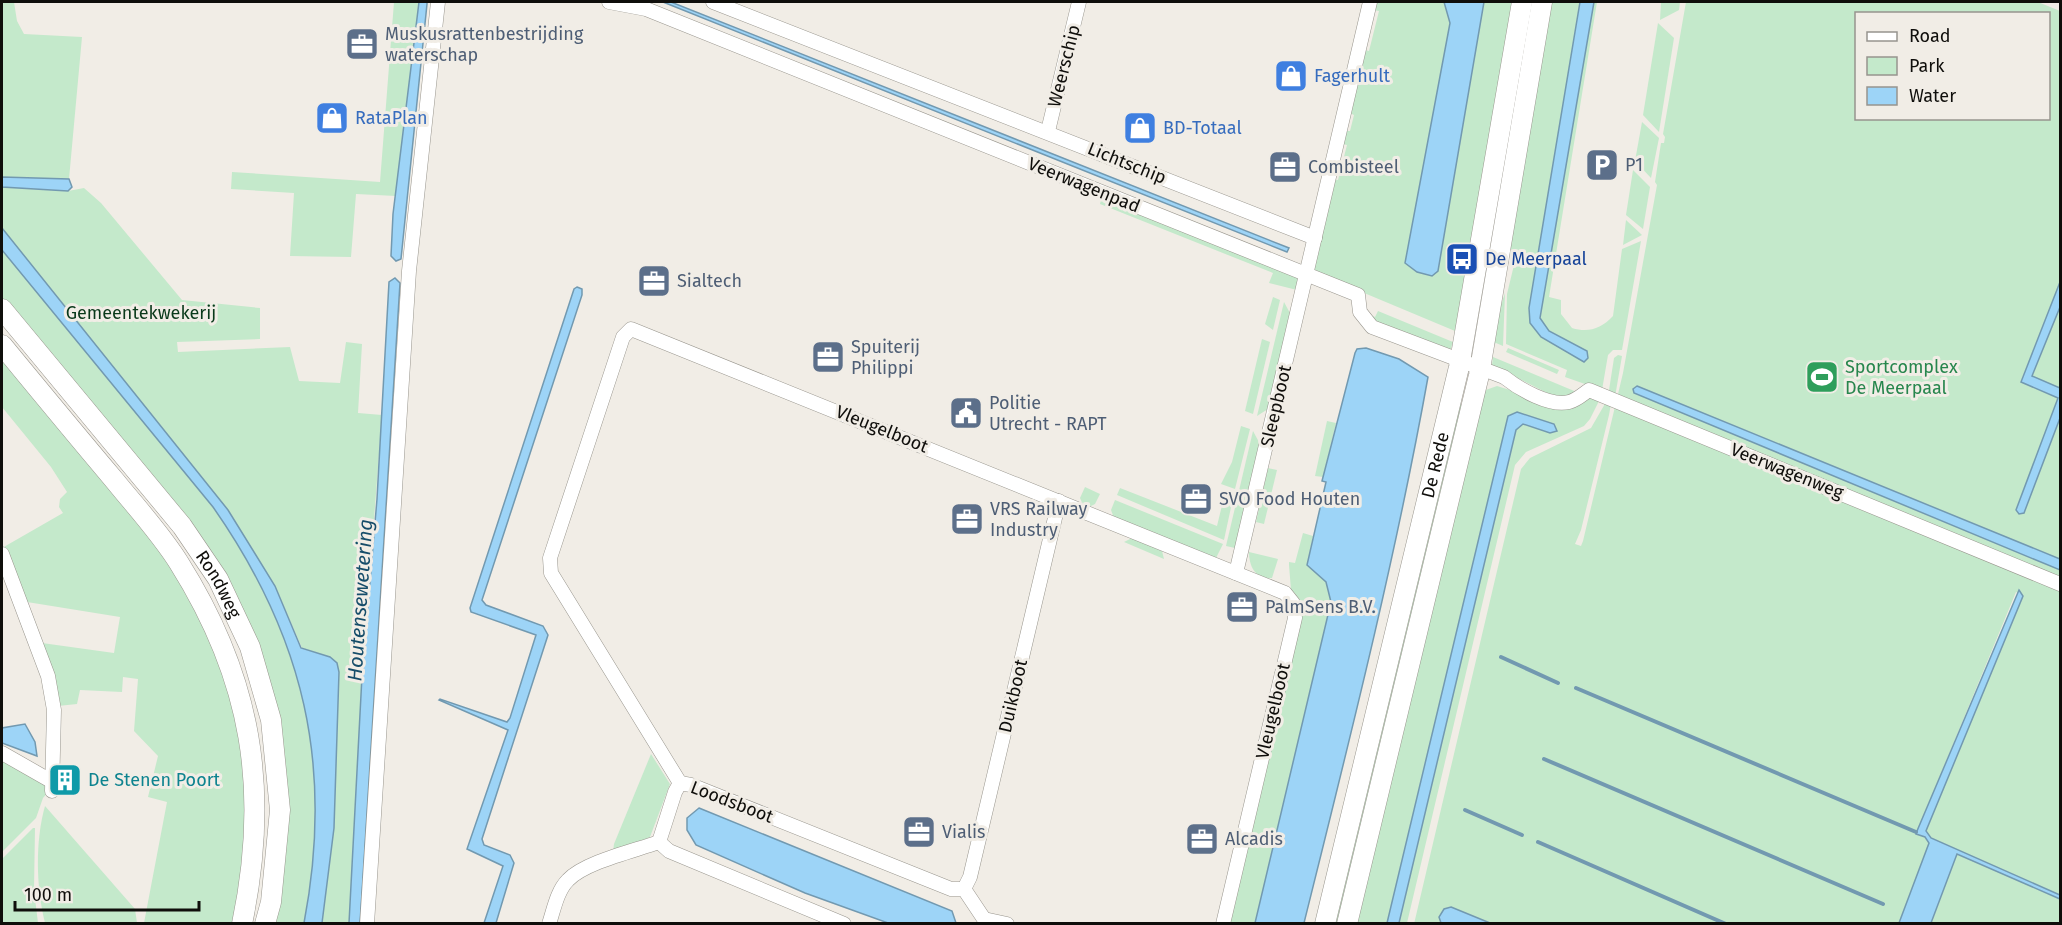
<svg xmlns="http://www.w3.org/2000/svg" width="2062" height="925" font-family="'Fira Sans',sans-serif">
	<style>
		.green { fill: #c4e9cb; fill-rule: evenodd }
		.water { fill: #9dd4f7; stroke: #7299b0; stroke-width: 1.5 }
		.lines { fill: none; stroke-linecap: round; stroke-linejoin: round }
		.stream { stroke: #7299b0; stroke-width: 4 }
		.street-casing { stroke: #99968e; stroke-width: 15 }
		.secondary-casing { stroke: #99968e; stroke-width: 21 }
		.street { stroke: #fff; stroke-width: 14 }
		.secondary { stroke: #fff; stroke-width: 20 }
		.labels { text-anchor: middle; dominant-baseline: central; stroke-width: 6; stroke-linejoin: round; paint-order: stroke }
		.service-label { font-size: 18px; fill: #4e5e75; stroke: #f1ede6; text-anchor: start }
		.street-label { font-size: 18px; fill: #0f0e0b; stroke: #f1ede6 }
		.shop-label { font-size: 18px; fill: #366cbe; stroke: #f1ede6; text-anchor: start }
		.transit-label { font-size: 18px; fill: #164399; stroke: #f1ede6; text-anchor: start }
		.park-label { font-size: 18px; fill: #09391a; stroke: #f1ede6 }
		.leisure-label { font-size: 18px; fill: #27864d; stroke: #f1ede6; text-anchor: start }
		.culture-label { font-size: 18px; fill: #0d838f; stroke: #f1ede6; text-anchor: start }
		.water-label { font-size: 20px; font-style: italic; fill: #164d6a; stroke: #f1ede6 }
	</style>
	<rect width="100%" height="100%" fill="#f1ede6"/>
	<g class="green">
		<polygon points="2,2 14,2 17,21 24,34 82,37 69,179 2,177"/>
		<polygon points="394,2 419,2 396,196 356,194 351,257 290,256 294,193 231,189 232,172 380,182"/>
		<polygon points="1377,2 1444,2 1450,23 1438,271 1484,2 1514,2 1460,322 1457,322 1455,331 1314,272 1334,179 1338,180 1347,145 1343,144 1346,131 1350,131 1354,115 1350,113 1365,50 1369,51 1379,11 1373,10"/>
		<path d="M1549,2h31l-51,306 1,15 57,28 -38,-20 -9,-13 54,-316h3l-48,295 12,3v14l11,14c16,5 29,1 41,-12l9,-67 19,-8 -19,109h-9l-5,5 -6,35 -37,-13 2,-7 -61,-26 1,-50 7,-29 -4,-1 3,-55z"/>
		<polygon points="1661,2 1680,2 1679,10 1660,20"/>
		<path d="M1686,2h352l22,9v271l-39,99 37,17 -42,112 8,3 36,-95v141l-54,-22 -3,9 57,24v325l-129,-57 -5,-7 97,-235 -7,-4 -100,242 9,3 4,6 -30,80 -409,1 -39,-17 -12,9 2,7 -27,1 107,-455 9,-11 61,-30 15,-26 5,2 -2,11 -28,115 -6,14 6,2 2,-5 40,-168 34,-188 -2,-3 6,-39h3l1,-6 -2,-3zM1856,14h192v104h-192z"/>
		<polygon points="1658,23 1674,38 1659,132 1643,115"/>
		<polygon points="1642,122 1659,138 1651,178 1635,161"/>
		<polygon points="1633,170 1650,187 1643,229 1626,215"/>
		<polygon points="2,187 68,191 84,188 101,203 182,300 260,308 260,339 177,342 178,352 290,347 299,381 340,383 346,342 362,344 358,413 382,415 362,676 349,923 322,923 334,828 339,672 330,657 302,648 275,586 228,510 2,228"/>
		<polygon points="1102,196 1299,278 1297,290 1269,283 1273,273 1100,204"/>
		<polygon points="1626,220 1642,235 1623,245"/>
		<path d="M2,250l211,257c61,87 100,185 104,293 1,41 -7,83 -13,123h-28l6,-33 4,-68 -47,-212 -237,-310z"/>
		<polygon points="1505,293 1503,346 1496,343 1493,346 1491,335"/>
		<polygon points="1273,297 1280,300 1273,330 1265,324"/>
		<polygon points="1284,302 1291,315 1268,409 1257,416"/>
		<polygon points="2060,307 2060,388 2032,377"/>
		<polygon points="1378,311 1453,342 1450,351 1377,325 1365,312 1375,317"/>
		<polygon points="1262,339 1270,342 1253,414 1245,411"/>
		<polygon points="1508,348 1559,370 1557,374 1506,352"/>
		<polygon points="1618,355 1622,356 1615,397 1609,390 1614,358"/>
		<polygon points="2,357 155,543 174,569 204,621 235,704 249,799 236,923 144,923 167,802 148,797 158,756 134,731 138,679 123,677 122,692 80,690 77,704 58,706 42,643 114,653 120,617 27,602 2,548 63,513 59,507 60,499 67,492 51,467 2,407"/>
		<polygon points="1493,357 1579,393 1557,398 1492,365"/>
		<polygon points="1497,386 1526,395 1532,402 1544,407 1592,396 1599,401 1590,419 1584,426 1526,452 1515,465 1407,923 1399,923 1516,430 1523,424 1550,433 1557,431 1554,424 1517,412 1508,416 1387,923 1353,924 1483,391"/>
		<polygon points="1456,403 1464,405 1341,923 1332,924"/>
		<polygon points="1327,421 1336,423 1323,477 1315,476"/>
		<polygon points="1241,426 1250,429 1235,489 1221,484 1232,462"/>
		<polygon points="1253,431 1260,444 1235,548 1226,546"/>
		<polygon points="1268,468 1277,470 1264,524 1256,522"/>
		<polygon points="1085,487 1100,494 1095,504 1089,507 1083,505 1080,498"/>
		<polygon points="1120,488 1217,526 1225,493 1233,498 1224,540 1117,495"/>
		<polygon points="1115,500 1223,544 1215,560 1114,518 1111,510"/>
		<polygon points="1303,533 1313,536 1307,565 1326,582 1331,602 1255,923 1227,924 1301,614 1300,600 1291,590 1289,565 1289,562 1295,563"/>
		<polygon points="1132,538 1162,551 1164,559 1124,542"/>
		<path d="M1249,552l29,7 -6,19c-16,2 -23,-11 -23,-26z"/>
		<polygon points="651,754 670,784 650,837 613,853 614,844"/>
		<polygon points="2,758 45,784 49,791 43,798 36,818 2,852"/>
		<path d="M45,806l90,103 2,14h-92c-9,-35 -10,-82 0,-117z"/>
		<polygon points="33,828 35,828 34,890 38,923 2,923 2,859"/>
		<polygon points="1957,854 2060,899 2060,923 1931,924"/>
	</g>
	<g class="water">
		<polygon points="419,2 427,2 427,4 401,259 396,261 391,256 393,214"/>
		<polygon points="663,2 671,2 1289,248 1287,252"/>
		<polygon points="1444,2 1484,2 1438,271 1432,276 1417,272 1405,263 1450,23"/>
		<polygon points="1580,2 1594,2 1540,318 1549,331 1587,351 1588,358 1584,362 1541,337 1530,323 1529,308"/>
		<polygon points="2,177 69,179 72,187 68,191 2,187"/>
		<path d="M2,228l226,282 47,76 26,62 29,9 7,6 2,9 -5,156 -12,95h-18c30,-157 0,-286 -91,-416l-211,-257z"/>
		<polygon points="395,278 400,283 363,877 360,923 349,923 362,676 377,499 389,282"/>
		<polygon points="2060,282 2060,307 2032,376 2060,388 2060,418 2024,513 2019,514 2016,510 2058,398 2021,382"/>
		<polygon points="577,287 582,289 582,295 482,600 486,605 543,626 548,635 482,839 484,845 510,855 514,863 496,923 484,923 503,866 467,849 508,730 439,700 440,699 507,722 510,718 536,635 471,612 470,608 574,289"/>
		<path d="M1366,348l33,11 29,18c-33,184 -79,365 -124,546h-49l76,-321 -5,-20 -19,-17 19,-83 -4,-1 33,-128 2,-4z"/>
		<polygon points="1637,386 2060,559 2060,570 1634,393 1633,389"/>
		<polygon points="1517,412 1554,424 1557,431 1550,433 1523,424 1516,430 1399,923 1387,923 1508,416"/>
		<polygon points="2019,590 2023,596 1926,831 1931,838 2060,895 2060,899 1957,854 1931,923 1899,923 1929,843 1925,837 1916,834 1917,831"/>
		<polygon points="25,724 35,742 37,756 2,743 2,728"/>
		<polygon points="699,808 952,911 956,923 888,923 805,893 696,845 687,830 687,818"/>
		<polygon points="1451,907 1490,923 1441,923 1439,917 1444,909"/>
	</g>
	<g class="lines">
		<g class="stream">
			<polyline points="1501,657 1558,683"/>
			<polyline points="1576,688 1916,832"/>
			<polyline points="1544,759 1883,904"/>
			<polyline points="1465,810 1522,835"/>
			<polyline points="1538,842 1726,924"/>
		</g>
		<defs>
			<g id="street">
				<path d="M609,2l37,7 712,286 2,17 12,15 132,50c15,12 46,30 65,25 8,-2 14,-8 20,-12l471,194"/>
				<polyline points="713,2 1315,238"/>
				<polyline points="1048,131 1079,2"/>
				<polyline points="2,554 48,676 54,710 52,791"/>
				<polyline points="1236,573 1370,2"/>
				<polyline points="2,753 51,781"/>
				<polyline points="680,783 551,573 550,558 623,337 631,329 1285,593 1293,603 1295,618 1223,924"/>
				<polyline points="964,889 970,877 1059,501"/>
				<polyline points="367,924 409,271 438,2"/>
				<path d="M549,924c5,-15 8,-33 19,-44 17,-18 66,-29 91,-38"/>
				<polyline points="844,924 669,851 659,842 675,792 680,783 691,785 951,889 964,889 984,919 1007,924"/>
			</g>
			<g id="secondary">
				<path id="s1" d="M2,309l180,217 36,53 32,68 21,73 9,90 -9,92 -6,22"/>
				<path d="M2,345c37,45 75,91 113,136 21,26 46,53 64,82 73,116 91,227 63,361"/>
				<path id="s2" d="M1325,924l134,-557 63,-365"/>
				<polyline points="1347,924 1479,375 1542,2"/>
			</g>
		</defs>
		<use href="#street" class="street-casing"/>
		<use href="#secondary" class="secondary-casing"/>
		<use href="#street" class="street"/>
		<use href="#secondary" class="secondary"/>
	</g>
	<defs>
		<symbol id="office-square" viewBox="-11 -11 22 22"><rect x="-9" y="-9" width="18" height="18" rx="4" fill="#5c6f8a" stroke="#f1ede6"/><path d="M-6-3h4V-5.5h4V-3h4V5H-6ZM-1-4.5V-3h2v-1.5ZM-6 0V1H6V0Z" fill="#fff"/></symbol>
		<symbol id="shop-square" viewBox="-11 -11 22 22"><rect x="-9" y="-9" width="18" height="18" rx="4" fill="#3f7fe0" stroke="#f1ede6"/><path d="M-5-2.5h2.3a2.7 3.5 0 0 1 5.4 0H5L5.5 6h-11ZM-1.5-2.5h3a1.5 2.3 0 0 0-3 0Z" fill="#fff"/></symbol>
		<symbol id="parking-square" viewBox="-11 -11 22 22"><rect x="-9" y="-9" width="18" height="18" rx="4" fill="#5c6f8a" stroke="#f1ede6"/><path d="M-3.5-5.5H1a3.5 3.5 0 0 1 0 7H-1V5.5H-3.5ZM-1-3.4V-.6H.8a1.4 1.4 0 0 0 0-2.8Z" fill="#fff"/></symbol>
		<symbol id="bus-square" viewBox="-11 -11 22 22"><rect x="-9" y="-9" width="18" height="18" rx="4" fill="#1a4fb4" stroke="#f1ede6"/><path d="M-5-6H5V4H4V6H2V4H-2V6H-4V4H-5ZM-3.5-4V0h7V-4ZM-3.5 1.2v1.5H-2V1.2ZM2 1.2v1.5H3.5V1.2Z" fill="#fff"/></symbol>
		<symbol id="stadium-square" viewBox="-11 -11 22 22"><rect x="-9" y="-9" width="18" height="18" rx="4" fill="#2e9e5b" stroke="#f1ede6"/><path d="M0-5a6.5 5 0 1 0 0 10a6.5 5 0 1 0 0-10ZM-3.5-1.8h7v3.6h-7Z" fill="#fff"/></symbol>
		<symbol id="civic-square" viewBox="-11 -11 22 22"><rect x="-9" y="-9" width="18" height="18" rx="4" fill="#5c6f8a" stroke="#f1ede6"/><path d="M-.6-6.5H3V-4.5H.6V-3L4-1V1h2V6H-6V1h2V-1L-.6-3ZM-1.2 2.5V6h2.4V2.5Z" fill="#fff"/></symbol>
		<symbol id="building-square" viewBox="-11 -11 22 22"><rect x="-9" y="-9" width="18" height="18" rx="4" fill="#0f9aa8" stroke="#f1ede6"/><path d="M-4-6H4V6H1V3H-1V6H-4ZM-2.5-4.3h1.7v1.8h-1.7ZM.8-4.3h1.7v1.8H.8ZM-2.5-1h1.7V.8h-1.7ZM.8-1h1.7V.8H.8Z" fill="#fff"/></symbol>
	</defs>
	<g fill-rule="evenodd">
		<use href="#office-square" x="343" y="25" width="38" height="38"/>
		<use href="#shop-square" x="1272" y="57" width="38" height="38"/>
		<use href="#shop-square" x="313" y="99" width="38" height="38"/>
		<use href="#shop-square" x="1121" y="109" width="38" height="38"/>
		<use href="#parking-square" x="1583" y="146" width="38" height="38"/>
		<use href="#office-square" x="1266" y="148" width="38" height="38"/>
		<use href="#bus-square" x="1443" y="240" width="38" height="38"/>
		<use href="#office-square" x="635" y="262" width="38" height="38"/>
		<use href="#office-square" x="809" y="338" width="38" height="38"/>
		<use href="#stadium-square" x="1803" y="358" width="38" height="38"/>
		<use href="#civic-square" x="947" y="394" width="38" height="38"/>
		<use href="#office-square" x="1177" y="480" width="38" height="38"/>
		<use href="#office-square" x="948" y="500" width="38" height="38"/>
		<use href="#office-square" x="1223" y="588" width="38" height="38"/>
		<use href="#building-square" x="46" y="761" width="38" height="38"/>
		<use href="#office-square" x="900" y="813" width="38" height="38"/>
		<use href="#office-square" x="1183" y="820" width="38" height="38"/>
	</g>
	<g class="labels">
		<g class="service-label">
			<text x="385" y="34">Muskusrattenbestrijding<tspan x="385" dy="21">waterschap</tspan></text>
			<text x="1625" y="165">P1</text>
			<text x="1308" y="167">Combisteel</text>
			<text x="677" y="281">Sialtech</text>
			<text x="851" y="347">Spuiterij<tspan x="851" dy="21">Philippi</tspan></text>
			<text x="989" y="403">Politie<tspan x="989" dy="21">Utrecht - RAPT</tspan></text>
			<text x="1219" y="499">SVO Food Houten</text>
			<text x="990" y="509">VRS Railway<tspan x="990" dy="21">Industry</tspan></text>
			<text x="1265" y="607">PalmSens B.V.</text>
			<text x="942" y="832">Vialis</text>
			<text x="1225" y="839">Alcadis</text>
		</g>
		<g class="street-label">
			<text transform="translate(1064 66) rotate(-76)">Weerschip</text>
			<text transform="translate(1127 163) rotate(22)">Lichtschip</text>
			<text transform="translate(1084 185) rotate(22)">Veerwagenpad</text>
			<text transform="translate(1276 406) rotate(-77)">Sleepboot</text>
			<text transform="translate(882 429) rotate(22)">Vleugelboot</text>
			<text stroke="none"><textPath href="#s2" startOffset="472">De Rede</textPath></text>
			<text transform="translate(1787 471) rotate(22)">Veerwagenweg</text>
			<text stroke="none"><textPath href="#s1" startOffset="351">Rondweg</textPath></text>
			<text transform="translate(1013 696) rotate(-77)">Duikboot</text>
			<text transform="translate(1273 711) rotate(-77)">Vleugelboot</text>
			<text transform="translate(732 802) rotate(21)">Loodsboot</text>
		</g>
		<g class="shop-label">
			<text x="1314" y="76">Fagerhult</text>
			<text x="355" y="118">RataPlan</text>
			<text x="1163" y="128">BD-Totaal</text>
		</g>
		<g class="transit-label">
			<text x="1485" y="259">De Meerpaal</text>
		</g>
		<g class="park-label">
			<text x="141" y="313">Gemeentekwekerij</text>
		</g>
		<g class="leisure-label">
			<text x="1845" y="367">Sportcomplex<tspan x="1845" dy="21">De Meerpaal</tspan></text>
		</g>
		<g class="culture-label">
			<text x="88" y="780">De Stenen Poort</text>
		</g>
		<g class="water-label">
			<text transform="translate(360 600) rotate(-86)">Houtensewetering</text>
		</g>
	</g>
	<rect width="2062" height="925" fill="none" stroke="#0f0e0b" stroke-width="6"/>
	<rect x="1855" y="12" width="195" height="108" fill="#f1ede6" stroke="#97948e" stroke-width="1.5"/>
	<rect x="1867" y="32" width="30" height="9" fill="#ffffff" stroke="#97948e" stroke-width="1.5"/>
	<text x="1909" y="42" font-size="18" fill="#0f0e0b">Road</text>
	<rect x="1867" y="57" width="30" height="18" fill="#c4e9cb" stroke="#97948e" stroke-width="1.5"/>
	<text x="1909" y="72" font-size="18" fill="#0f0e0b">Park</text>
	<rect x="1867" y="87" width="30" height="18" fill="#9dd4f7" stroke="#97948e" stroke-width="1.5"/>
	<text x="1909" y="102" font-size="18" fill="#0f0e0b">Water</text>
	<path d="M15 901v9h184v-9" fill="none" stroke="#0f0e0b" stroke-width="3"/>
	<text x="24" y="901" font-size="18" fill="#0f0e0b" stroke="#f1ede6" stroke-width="4.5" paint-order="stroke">100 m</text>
</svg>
